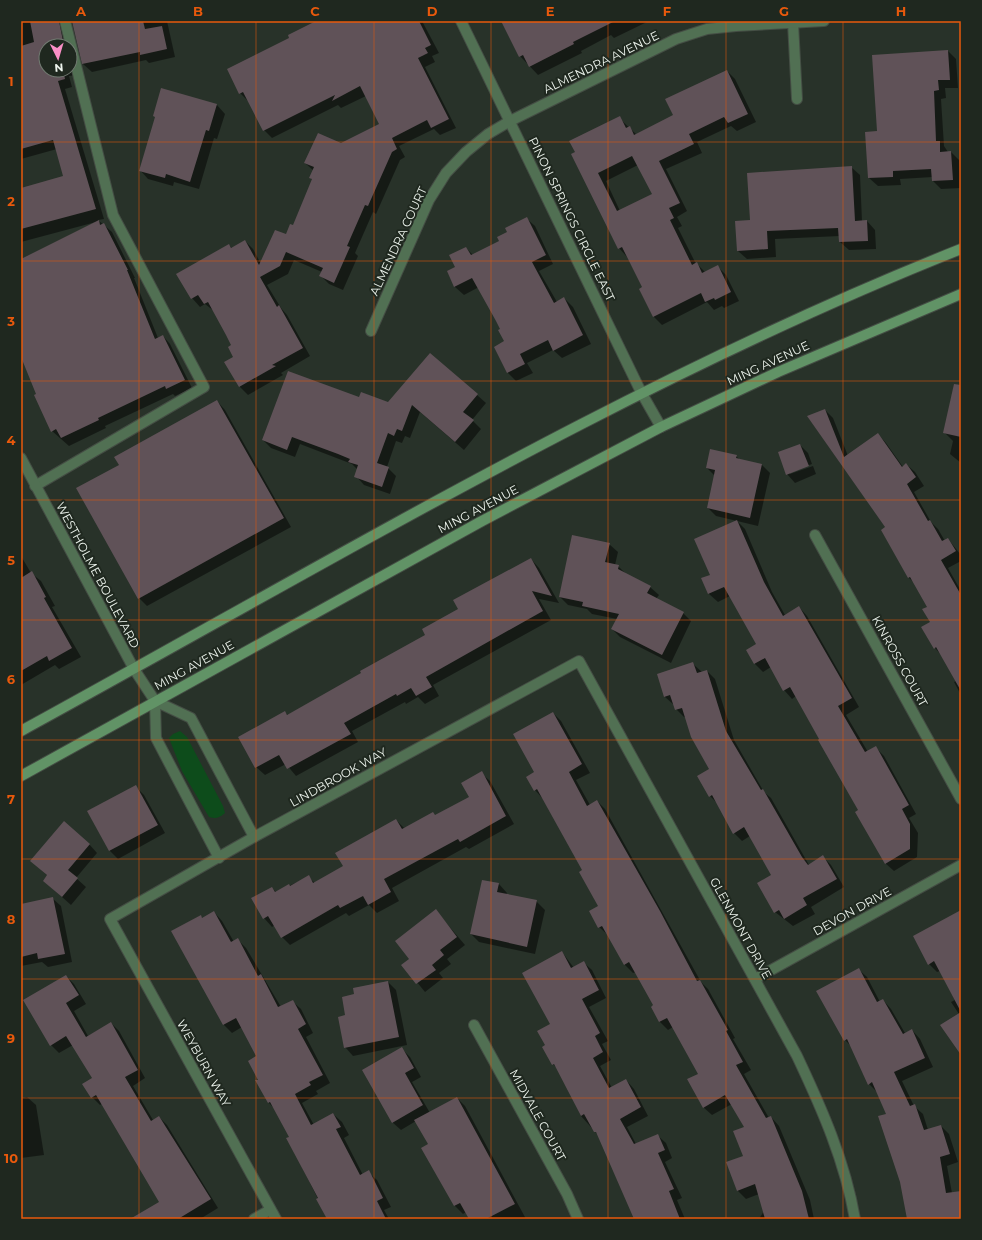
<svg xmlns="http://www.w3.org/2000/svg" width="982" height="1240" font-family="Montserrat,sans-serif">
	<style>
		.green { fill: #0d4c1b }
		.shadow { fill: #0007; fill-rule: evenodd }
		.building { fill: #605258; fill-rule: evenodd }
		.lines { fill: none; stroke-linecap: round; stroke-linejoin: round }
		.service-casing { stroke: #444d44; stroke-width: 12 }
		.minor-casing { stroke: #444d44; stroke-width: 12 }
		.secondary-casing { stroke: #444d44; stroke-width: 12 }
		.service { stroke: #517053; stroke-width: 10 }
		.minor { stroke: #517053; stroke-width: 10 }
		.secondary { stroke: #619366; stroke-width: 10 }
		.grid { fill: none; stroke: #e8590c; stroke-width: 1; stroke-opacity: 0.55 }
		.labels { text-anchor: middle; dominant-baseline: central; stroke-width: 4; stroke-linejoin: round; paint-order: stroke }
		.street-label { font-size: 12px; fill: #edf4ed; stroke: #1f281f }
		.neatline { fill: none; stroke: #e8590c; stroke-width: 1.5 }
		.grid-label { font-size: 13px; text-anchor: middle; font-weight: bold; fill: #e8590c }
	</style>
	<rect width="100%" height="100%" fill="#283229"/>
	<path class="green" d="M180,731l7,6 36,69 2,7c-6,5 -9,6 -16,4l-27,-46 -13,-33 4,-4z"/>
	<g class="shadow">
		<polygon points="21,21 67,21 70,46 46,46 46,70 70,70 70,47 77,75 69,76 72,87 65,89 104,219 98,220 112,232 135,278 134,278 158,338 163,336 170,344 192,388 175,396 173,394 105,426 106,428 69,446 52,431 23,359 21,360 21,260 96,222 21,242 21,189 65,177 57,149 21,159"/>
		<polygon points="73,21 167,21 175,57 149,63 146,60 92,72 83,64"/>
		<polygon points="319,21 422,21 439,53 432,56 435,62 425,67 456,128 440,135 434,129 399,146 405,157 400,160 376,214 373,212 355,253 358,256 343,290 329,284 321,276 322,272 294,260 288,274 267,285 281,308 287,315 310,356 281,373 283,375 248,395 240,387 233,346 214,311 205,304 200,307 192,298 229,245 232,248 245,241 253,249 261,264 286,235 293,227 313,180 311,178 314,171 305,163 380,124 366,96 341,108 338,105 272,138 264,130 248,101 240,93 290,39"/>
		<polygon points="503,21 649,21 614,38 611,35 581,51 582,53 538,75 520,56"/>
		<polygon points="948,51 956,59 958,88 945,88 946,98 941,99 944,146 948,152 951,152 959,160 961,188 941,189 933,181 933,177 900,179 901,185 878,186 869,178 878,132"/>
		<path d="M727,71l8,8 21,43 -19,9 -6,-5 -34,16 5,11 -36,16 21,42 -10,6 5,9 -4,2 18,36h1l8,8 13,-5 8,8 13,26 -15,7 -2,-2 -8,4 -7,-8 -45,23 -8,-8 -14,-27 4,-2 -17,-31 -8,-9 -46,-94 46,-36 18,17 38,-19zM638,165l16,29 -34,17 -14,-30z"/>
		<polygon points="217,105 225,114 217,139 214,138 199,189 174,182 173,186 148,179 140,170"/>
		<polygon points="851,167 860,175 862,221 867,221 875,230 876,249 849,250 840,242 840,236 775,239 776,257 747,259 738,251 751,221"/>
		<polygon points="526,218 535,226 553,264 539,271 557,302 564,298 573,307 591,344 562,358 553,350 527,363 533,373 516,381 508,373 505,342 502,330 479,287 464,295 455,287 448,272 456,268 466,248 473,255 500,241"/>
		<polygon points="477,395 486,403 472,420 481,429 464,450 420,412 410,438 405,436 402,443 396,441 387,467 396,476 390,494 364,485 356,476 358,470 352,464 300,444 295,457 271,448 263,440 359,399 388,403"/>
		<polygon points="217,401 225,410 291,527 147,606 139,598"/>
		<polygon points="961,404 961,463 950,454 953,441 945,433"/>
		<polygon points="825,410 833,418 848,456 878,434 886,443 903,467 906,464 915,472 924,486 914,492 931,522 938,529 945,541 948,539 961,555 961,561 948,568 961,591 961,695 954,682 956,681 942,656 935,648 928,607 916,584 909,578 882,530 886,528 808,417"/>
		<polygon points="800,445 808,453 812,464 790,472 790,474 813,466 816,474 795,483 787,474"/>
		<polygon points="736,456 740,460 762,465 770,473 758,526 716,516 708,508 715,476 707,468"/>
		<polygon points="737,521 745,529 772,592 785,615 799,607 807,616 859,707 846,715 868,752 876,748 884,756 916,814 909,818 918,833 917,857 894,871 885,863 859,811 796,696 792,699 784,690 771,667 763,672 755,664 747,650 758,644 730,596 718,602 709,594 703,579 711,575"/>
		<polygon points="609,544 618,552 615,565 618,566 626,574 650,587 659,595 656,599 683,613 691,621 671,663 620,637 612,629 617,619 592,614 587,609 568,605 560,597"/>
		<polygon points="21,556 31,573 41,581 55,606 52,607 81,657 59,669 55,665 21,685"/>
		<polygon points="531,559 539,568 559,603 539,599 551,620 433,685 439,696 425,704 418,697 406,704 405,702 352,731 358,742 296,776 286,764 265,775 256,767 284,712 288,715 363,674 426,635 459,609"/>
		<polygon points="693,664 702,672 707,671 715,679 734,740 764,792 771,798 809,865 823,857 831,865 844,887 811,907 815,914 793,926 775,912 773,875 750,836 742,841 734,833 718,804 710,796 711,770 686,717 684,717 676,709 674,705 665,697 658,675"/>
		<polygon points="553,713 561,721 590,773 576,780 590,805 597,801 605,809 701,982 708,989 735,1038 733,1039 751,1070 744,1074 769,1118 771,1117 779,1126 810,1200 814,1219 759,1219 764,1211 759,1194 746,1199 738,1191 727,1163 744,1156 745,1128 732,1104 712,1115 703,1107 699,1074 673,1027 668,1030 660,1022 652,1007 655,1006 636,972 633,973 625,965 608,935 599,927 599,906 584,870 543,799 535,790 536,773"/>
		<polygon points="481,773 490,781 514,824 469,849 466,847 392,888 399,901 377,913 369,905 349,916 346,913 290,945 282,937 275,925 272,927 264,918 272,888 276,892 308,877 315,883 344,867 396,820 404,828 435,816 470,797"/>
		<polygon points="136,787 144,795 165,833 118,859 110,851 88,811"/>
		<polygon points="89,844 97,853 76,878 86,887 71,905 44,881 48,876 31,861"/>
		<polygon points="499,884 507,893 506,895 536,901 545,910 535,954 479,942 471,934"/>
		<polygon points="52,898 61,906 72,962 48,967 42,962 21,966 21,905"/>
		<polygon points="436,911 465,945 447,959 451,964 439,973 443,978 425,992 403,965 410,959"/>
		<polygon points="214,912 222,921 234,942 238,940 246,948 281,1007 292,1001 301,1009 313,1033 306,1037 330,1083 316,1091 318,1094 302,1103 314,1125 333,1114 342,1122 349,1135 344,1138 363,1175 368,1172 377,1180 391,1207 384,1210 389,1219 328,1219 288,1139 290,1137 276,1110 269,1103 259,1080 258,1057 242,1027 232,1033 224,1025 173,931 200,916 203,919"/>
		<polygon points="961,912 961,1053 959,1014 951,1002 955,1000 940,971 937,972 929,964"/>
		<polygon points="562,952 574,968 583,962 592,970 606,998 589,1007 608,1041 602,1044 611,1060 600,1066 612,1088 626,1080 634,1089 648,1116 627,1127 636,1144 657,1135 666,1143 672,1158 665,1162 682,1198 677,1200 685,1219 635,1219 599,1136 581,1116 559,1070 553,1064 546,1046 551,1025"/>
		<polygon points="858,969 867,977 880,1002 883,1000 891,1009 905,1033 912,1030 920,1039 933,1067 902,1081 914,1106 923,1114 928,1130 941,1126 949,1134 958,1162 947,1166 952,1193 961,1192 961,1219 908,1219 888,1114 877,1092 869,1084 852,1047 845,1040"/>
		<polygon points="66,976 74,984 86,1004 74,1011 88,1036 111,1023 119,1031 145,1078 133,1086 153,1120 159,1117 167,1125 218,1208 200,1219 139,1219 161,1202 102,1104 100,1105 92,1097 93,1079 73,1045 59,1053 51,1045"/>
		<polygon points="388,982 396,990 407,1045 353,1056 345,1047 347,1016 356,995"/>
		<polygon points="401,1048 410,1057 421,1077 412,1082 430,1113 457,1098 465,1106 526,1219 470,1219 466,1212 463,1214 455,1206 441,1179 429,1145 416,1121 401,1130 392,1122"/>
		<polygon points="21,1089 22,1098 27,1097 36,1105 44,1155 21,1158"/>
	</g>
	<g class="building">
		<polygon points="30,21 59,21 64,46 46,46 46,70 63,70 65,79 58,81 96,209 21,229 21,188 63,176 53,140 21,149 21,46 34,42"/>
		<polygon points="72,21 143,21 145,29 162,26 167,49 140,55 140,52 82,64"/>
		<polygon points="316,21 419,21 431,45 425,48 428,53 418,58 449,119 431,128 427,120 392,138 397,149 392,152 368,206 365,205 347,246 350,247 334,283 319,276 323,268 286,252 280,266 260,277 277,307 279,305 303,348 272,365 276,366 239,387 224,362 233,357 228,347 231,345 226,335 208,302 204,304 198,295 191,299 176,274 229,244 231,248 245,240 259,265 275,230 286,234 290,224 293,225 312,179 309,178 314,167 304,163 318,133 341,143 379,124 360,86 332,101 335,95 263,131 243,92 239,94 227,69 289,38 288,35"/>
		<polygon points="501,21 615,21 573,42 574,44 529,67 523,55 519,57"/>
		<polygon points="948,50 950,80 938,80 939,90 934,91 936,141 940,141 940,152 951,151 953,180 932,181 931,169 893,171 893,177 868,178 865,132 877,131 872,55"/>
		<path d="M727,70l21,44 -20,9 -4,-6 -35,17 5,10 -35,17 21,42 -11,5 5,10 -4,2 22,45 5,-3 5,11 16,-8 13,27 -16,8 -1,-2 -9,4 -4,-9 -48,24 -14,-28 3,-2 -20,-40 -4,2 -47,-95 4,-2 -6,-11 51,-25 6,12 4,-2 4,9 39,-20 -8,-16zM632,156l20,38 -35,17 -19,-38z"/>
		<polygon points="161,88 217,104 209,131 206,130 190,182 166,174 165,178 139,171 155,117 153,116"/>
		<polygon points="852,166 855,221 867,220 868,241 839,242 838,228 767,231 768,249 737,251 735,221 750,220 747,173"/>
		<polygon points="527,217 546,255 532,262 554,303 564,297 583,335 553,351 548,340 520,354 525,364 507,373 494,347 504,341 498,330 500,329 496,321 472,278 454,287 447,271 455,267 449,255 466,247 471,255 499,241 497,237 507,232 505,228"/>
		<polygon points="99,220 100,225 104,223 128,270 127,270 155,339 163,335 185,380 166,389 165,386 98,418 99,420 61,438 56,429 51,432 34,395 36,394 21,357 21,259"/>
		<polygon points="430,353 478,394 463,412 474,420 455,442 412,405 402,431 397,429 394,436 388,433 377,463 389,467 382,487 354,477 358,465 348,462 350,459 338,454 292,437 287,450 262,440 288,371 359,397 361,392 388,402"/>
		<polygon points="954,384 961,385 961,437 943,433"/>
		<polygon points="217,400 284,518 138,599 76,488 119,465 114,457"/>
		<polygon points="825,409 844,457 878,433 902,467 906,463 916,477 907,484 928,521 930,520 942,541 948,538 956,551 941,560 961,595 961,691 936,647 934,649 921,627 930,622 922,609 927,607 910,577 908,578 881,530 885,527 807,416"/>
		<polygon points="800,444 809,466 786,475 778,452"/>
		<polygon points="710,449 737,455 736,458 762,464 750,518 707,508 715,470 706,468"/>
		<polygon points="737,520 764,582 783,616 799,606 852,698 838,706 865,752 876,746 909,805 902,809 910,824 910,849 885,864 855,812 858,810 818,740 819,739 790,687 783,691 765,658 754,664 746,650 756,644 724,587 708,594 701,578 710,575 694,539"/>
		<polygon points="572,535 610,543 605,562 619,565 618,569 651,586 647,593 684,612 662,655 611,629 619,614 582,606 583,602 559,597"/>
		<polygon points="531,558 552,596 532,591 543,611 426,677 432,687 416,696 411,688 397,696 396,694 344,723 351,734 329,746 287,769 279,755 255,768 238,737 285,711 287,715 361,673 360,671 425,635 422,629 458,609 453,600"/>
		<polygon points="32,571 46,597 44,598 72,648 49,661 47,656 21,671 21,578"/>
		<polygon points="693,662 697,673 707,670 726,731 761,790 763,789 802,857 808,865 823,855 837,879 803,898 807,905 784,919 779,910 774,913 757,883 771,875 744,827 733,834 712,795 709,797 697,776 709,769 691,737 682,708 675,710 670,695 664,697 657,674"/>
		<polygon points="553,712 582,764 569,772 587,806 597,800 660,911 697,981 700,980 728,1030 726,1031 743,1062 736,1065 766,1118 771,1116 802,1191 809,1219 765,1219 755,1184 737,1191 726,1162 743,1156 733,1131 744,1127 725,1095 703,1108 687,1079 698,1074 667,1018 659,1022 651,1007 653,1005 629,962 624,965 602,926 598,928 589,911 598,906 579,872 582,870 537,789 534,791 526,777 534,772 513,734"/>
		<polygon points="482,771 506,816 460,842 458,839 384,879 391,892 368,905 363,896 340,908 338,905 281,938 268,916 263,919 251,898 272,887 275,892 289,884 290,886 309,875 313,883 343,866 335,853 396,819 402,829 433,812 435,815 469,797 461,783"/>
		<polygon points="136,785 158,825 109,851 87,811"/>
		<polygon points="64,821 90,844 68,870 78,878 62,897 43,881 47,875 30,861"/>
		<polygon points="482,880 499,883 497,892 537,900 527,947 470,934"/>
		<polygon points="53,897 65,954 38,959 37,953 21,957 21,904"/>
		<polygon points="436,909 457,937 440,950 444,955 432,965 436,970 416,984 401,965 409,959 395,941"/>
		<polygon points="961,910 961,1055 940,1025 961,1012 934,961 928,965 913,936"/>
		<polygon points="214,911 231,942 238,938 258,976 261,974 278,1007 293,1000 306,1024 298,1029 323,1075 309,1082 311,1085 295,1094 311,1125 333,1113 341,1127 336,1129 360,1175 369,1170 383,1198 377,1201 386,1219 327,1219 316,1199 318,1198 286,1138 289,1137 270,1102 268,1103 255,1080 258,1080 248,1061 256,1056 236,1018 223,1025 171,931 201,915 202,918"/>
		<polygon points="562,951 571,968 584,961 599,990 582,999 600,1033 595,1036 603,1052 593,1058 609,1088 626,1079 641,1107 620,1119 634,1144 658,1134 665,1150 658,1153 674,1189 669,1191 680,1219 634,1219 596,1132 594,1132 584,1114 581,1116 554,1064 552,1065 542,1047 545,1045 537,1031 550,1024 522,973"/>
		<polygon points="859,968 877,1002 883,999 903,1034 912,1029 925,1058 894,1072 910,1106 915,1104 924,1130 941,1125 950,1154 940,1157 946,1193 961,1191 961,1219 907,1219 900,1182 878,1116 886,1114 872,1082 868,1085 847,1039 844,1041 816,991"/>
		<polygon points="66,975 79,995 66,1003 86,1037 111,1022 138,1070 125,1077 151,1121 159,1116 211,1199 178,1219 130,1219 159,1202 96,1095 91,1098 82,1084 92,1078 66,1036 50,1046 23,1000"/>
		<polygon points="388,981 399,1037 344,1048 338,1017 345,1015 342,997 354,994 353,988"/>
		<polygon points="402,1047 414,1068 405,1073 423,1105 392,1123 362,1070"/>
		<polygon points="457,1097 515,1204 486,1219 469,1219 460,1203 454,1206 421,1148 428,1144 414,1120"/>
	</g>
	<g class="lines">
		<defs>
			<polyline id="service" points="35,486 204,387 113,215 65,21"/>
			<g id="minor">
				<polyline points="461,21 641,392 661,427"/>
				<polyline points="793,23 797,99"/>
				<polyline points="371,331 429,200 446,173 466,152 488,134 510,121 676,39 707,29 736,26 824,21"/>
				<polyline points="21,458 134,669 155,701 191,718 254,837"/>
				<polyline points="815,535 961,799"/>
				<polyline points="155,701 156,738 219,858"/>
				<polyline points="755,979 961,865"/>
				<polyline points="474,1025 567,1194 578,1219"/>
				<polyline points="254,1219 270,1210"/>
				<path d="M276,1219l-166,-300 144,-82 325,-176 218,395c25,53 48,105 58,163"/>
			</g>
			<g id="secondary">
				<path d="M21,731c309,-169 612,-352 940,-482"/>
				<polyline points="21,776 482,521 661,427 778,372 961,294"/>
			</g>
		</defs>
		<use href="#service" class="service-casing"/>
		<use href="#minor" class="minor-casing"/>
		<use href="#secondary" class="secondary-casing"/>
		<use href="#service" class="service"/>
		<use href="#minor" class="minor"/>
		<use href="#secondary" class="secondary"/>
	</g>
	<path class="grid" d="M139,21v1198M256,21v1198M374,21v1198M491,21v1198M608,21v1198M726,21v1198M843,21v1198M21,142h940M21,261h940M21,381h940M21,500h940M21,620h940M21,740h940M21,859h940M21,979h940M21,1098h940"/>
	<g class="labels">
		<g class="street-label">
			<text transform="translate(601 62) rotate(-26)">ALMENDRA AVENUE</text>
			<text transform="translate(572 219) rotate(64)">PINON SPRINGS CIRCLE EAST</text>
			<text transform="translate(398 241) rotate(-65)">ALMENDRA COURT</text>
			<text transform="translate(768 363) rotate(-25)">MING AVENUE</text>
			<text transform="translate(478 509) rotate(-28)">MING AVENUE</text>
			<text transform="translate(98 575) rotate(62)">WESTHOLME BOULEVARD</text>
			<text transform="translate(900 661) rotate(61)">KINROSS COURT</text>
			<text transform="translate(194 665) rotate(-29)">MING AVENUE</text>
			<text transform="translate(338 777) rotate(-29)">LINDBROOK WAY</text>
			<text transform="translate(852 911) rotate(-29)">DEVON DRIVE</text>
			<text transform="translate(741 928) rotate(61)">GLENMONT DRIVE</text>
			<text transform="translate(204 1063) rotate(61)">WEYBURN WAY</text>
			<text transform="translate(538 1115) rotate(61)">MIDVALE COURT</text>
		</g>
	</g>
	<rect width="982" height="1240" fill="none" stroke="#1f281f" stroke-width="44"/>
	<g transform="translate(58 58) rotate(175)"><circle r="19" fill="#1f281f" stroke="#717a71"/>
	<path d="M0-3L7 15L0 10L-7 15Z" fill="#fa8fc6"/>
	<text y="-6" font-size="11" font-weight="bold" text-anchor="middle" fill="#edf4ed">N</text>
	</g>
	<rect x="22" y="22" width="938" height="1196" class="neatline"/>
	<g class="grid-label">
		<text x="81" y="16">A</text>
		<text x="198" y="16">B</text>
		<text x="315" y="16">C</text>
		<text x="432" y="16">D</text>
		<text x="550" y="16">E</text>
		<text x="667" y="16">F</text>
		<text x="784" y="16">G</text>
		<text x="901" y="16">H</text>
		<text x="11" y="86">1</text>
		<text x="11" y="206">2</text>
		<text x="11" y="326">3</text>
		<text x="11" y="445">4</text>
		<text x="11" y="565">5</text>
		<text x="11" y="684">6</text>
		<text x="11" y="804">7</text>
		<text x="11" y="924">8</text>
		<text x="11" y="1043">9</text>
		<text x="11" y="1163">10</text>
	</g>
</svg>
